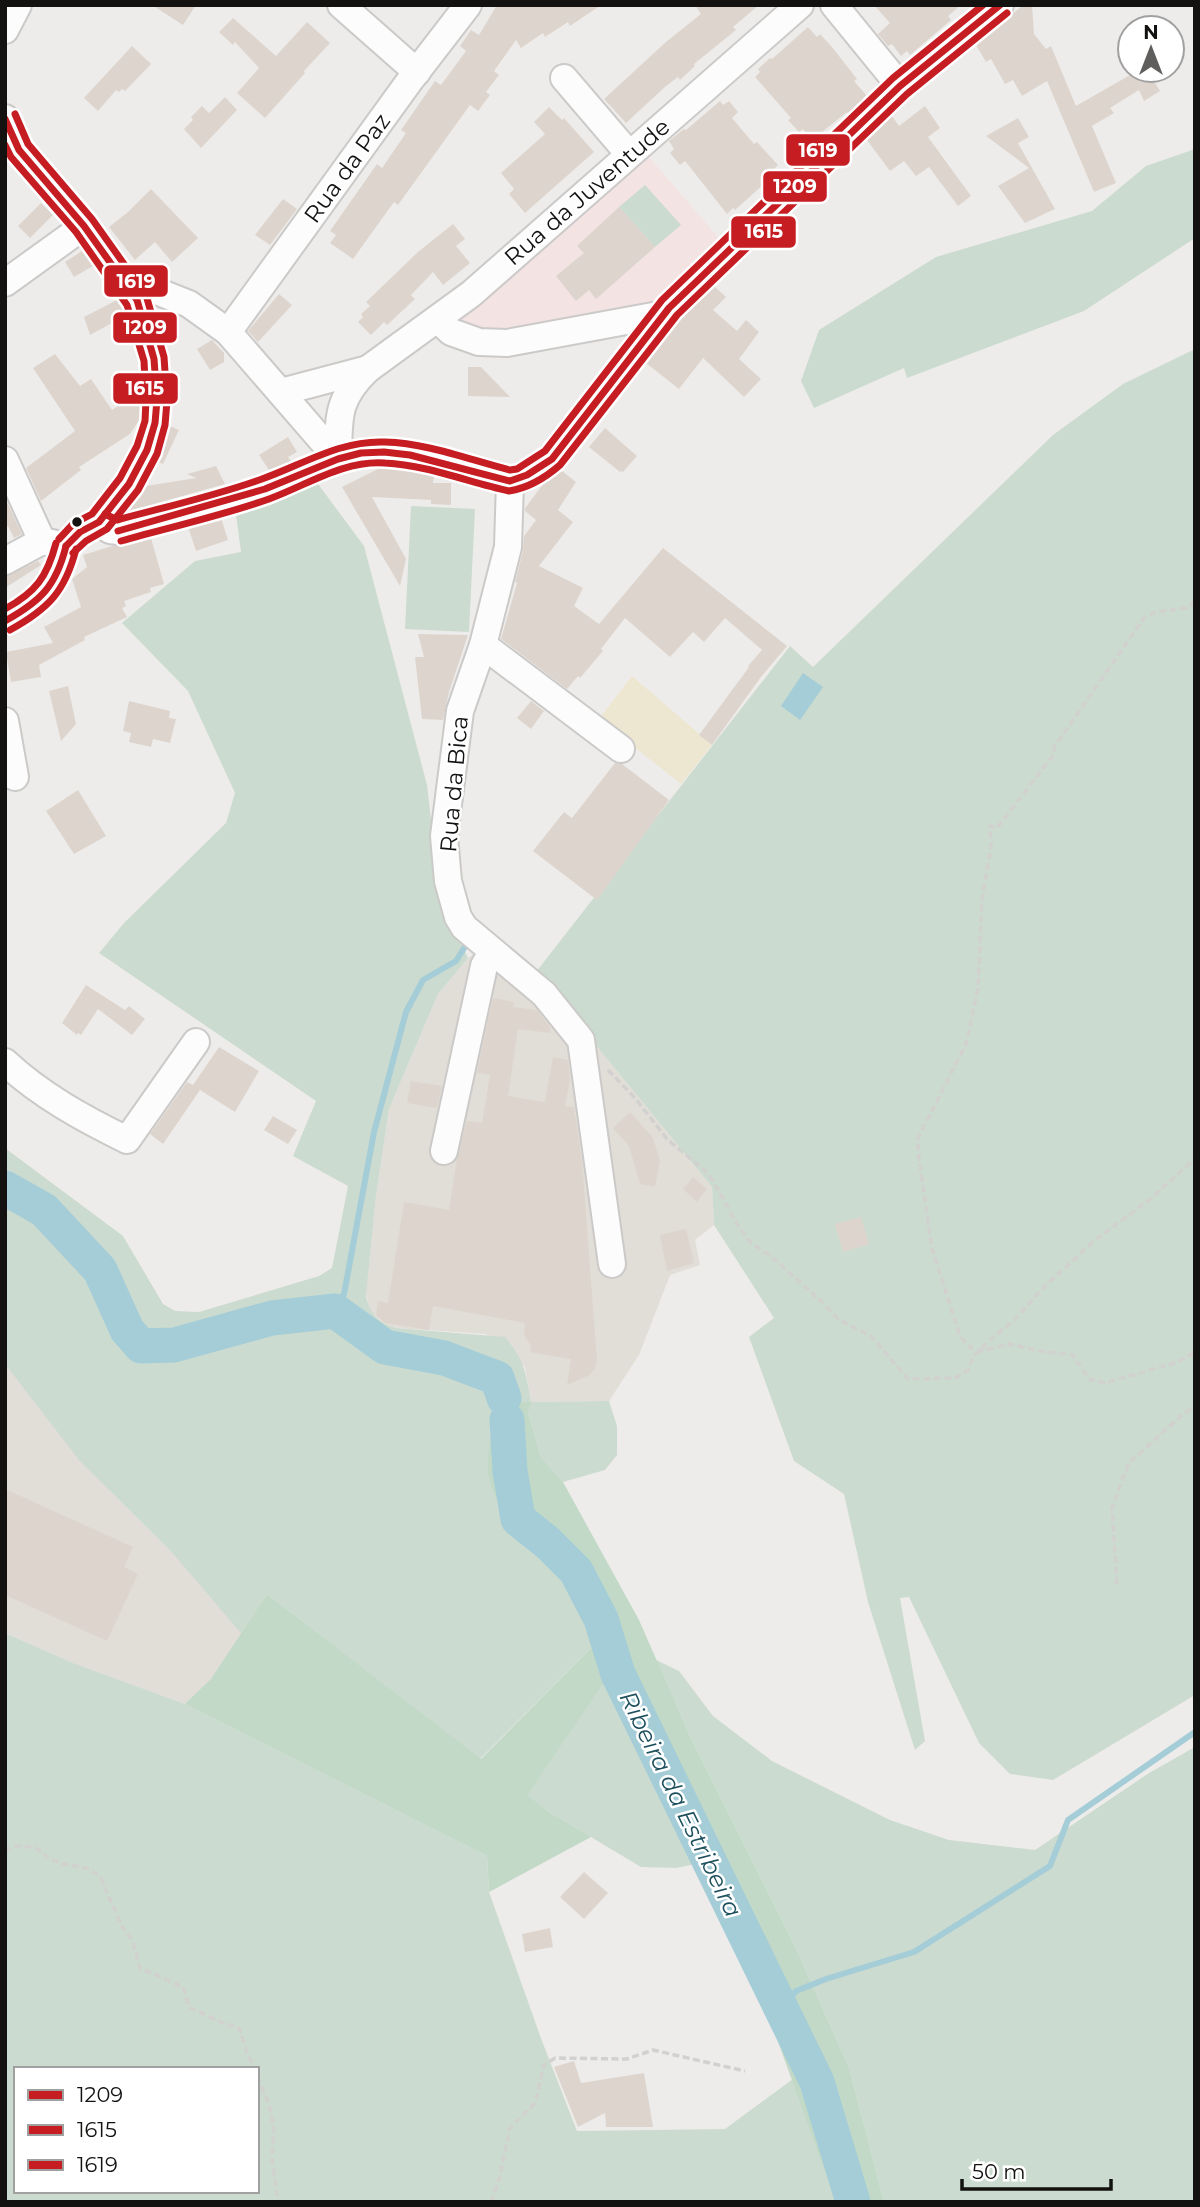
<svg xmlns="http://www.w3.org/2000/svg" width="1200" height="2207" font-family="Montserrat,sans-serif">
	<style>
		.built { fill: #e1ddd7 }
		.education { fill: #f3e3e2 }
		.green { fill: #ccdbcf; fill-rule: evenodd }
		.forest { fill: #c1d9c6 }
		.sand { fill: #ede7d2 }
		.water { fill: #a5cdd8 }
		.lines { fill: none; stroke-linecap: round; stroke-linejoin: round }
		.stream { stroke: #a5cdd8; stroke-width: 6 }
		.river { stroke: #a5cdd8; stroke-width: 35 }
		.building { fill: #ddd5cd }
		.minor-casing { stroke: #cbcac8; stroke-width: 30 }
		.path { stroke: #d1d1d0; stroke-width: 3.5; stroke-dasharray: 7 3.5; stroke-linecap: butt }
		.minor { stroke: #fcfcfc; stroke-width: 26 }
		.bus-1-casing { stroke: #fff; stroke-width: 12 }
		.bus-2-casing { stroke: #fff; stroke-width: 12 }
		.bus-3-casing { stroke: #fff; stroke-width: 12 }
		.bus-1 { stroke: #c61d23; stroke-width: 7 }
		.bus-2 { stroke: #c61d23; stroke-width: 7 }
		.bus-3 { stroke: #c61d23; stroke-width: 7 }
		.bus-dot { fill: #131211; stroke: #fff; stroke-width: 2.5 }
		.labels { text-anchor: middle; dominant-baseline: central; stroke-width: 5; stroke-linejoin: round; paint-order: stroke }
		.street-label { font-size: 23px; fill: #131211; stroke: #fff }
		.water-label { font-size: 24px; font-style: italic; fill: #1e505d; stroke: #fff }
		.line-badge { stroke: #fff; stroke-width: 2.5 }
		.badge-label { font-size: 19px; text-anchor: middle; font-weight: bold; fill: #fff }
	</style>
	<rect width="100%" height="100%" fill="#eeecea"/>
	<g class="built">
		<polygon points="492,941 536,972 712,1187 714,1225 695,1240 700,1265 670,1275 639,1355 609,1401 531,1402 525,1367 486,1334 396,1328 383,1325 370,1311 366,1293 376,1196 389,1109 438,994 468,958"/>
		<polygon points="5,1305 281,1627 220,1711 185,1704 73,1663 5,1633"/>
	</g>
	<polygon class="education" points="648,156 723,243 662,302 498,333 452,320"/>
	<g class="green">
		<polygon points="1195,149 1195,238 1084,311 907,378 904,368 814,408 801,381 819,330 936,257 1092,211 1146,166"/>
		<polygon points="645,185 681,225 655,247 619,207"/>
		<polygon points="1195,349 1195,1695 1053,1780 1010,1774 979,1743 909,1597 900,1598 925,1741 915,1750 868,1602 844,1494 794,1461 749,1337 774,1318 714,1225 712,1187 536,972 790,646 813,667 1053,435 1123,384"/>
		<path d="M318,484l46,62 63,239 7,60 22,88 12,25 -30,36 -49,115 -13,87 -10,100c4,18 12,27 30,32l109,9c20,24 21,36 26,65l78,-1 8,25v29l-12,15 -42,12 -22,-25 -13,-44 3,-10 -33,97 75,80 25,61 -118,118 -213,-165 -26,39 -71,-83 -91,-90 -74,-96v-216l118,88 40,68 12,7 24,1 120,-36 13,-8 16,-82 -55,-30 23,-55 -217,-148 25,-30 102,-100 9,-30 -47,-102 -66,-68 73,-62 46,-9 -6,-45z"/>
		<polygon points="411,506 475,509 469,632 405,629"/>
		<path d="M5,1633l68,30 112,41 302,152 2,36 53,149 35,90 148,-2 68,-50 43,123h-831zM16,2069h241v122h-241z"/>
		<polygon points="656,1660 679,1671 713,1716 772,1761 890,1820 949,1840 1035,1850 1149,1773 1195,1747 1195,2202 884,2202 849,2068 793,1942 689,1734"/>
		<polygon points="610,1671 628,1715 699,1850 702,1859 700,1863 676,1868 641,1867 549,1812 526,1795"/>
	</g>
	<path class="forest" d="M531,1402l-3,11 13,44 22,25 76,138 50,114 104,208 56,126 35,134h-48l-64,-177 -73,-175 -71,-135 -17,-43 -84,123 22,17 42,25 -102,55 -2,-36 -302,-152 26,-25 56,-85 214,165 117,-118 -25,-61 -75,-80c-20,-33 -6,-62 2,-96z"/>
	<polygon class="sand" points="632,676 712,745 681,784 599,719"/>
	<polygon class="water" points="803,673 823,687 800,720 781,706"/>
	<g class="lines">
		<g class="stream">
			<polyline points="335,1311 344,1294 374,1132 406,1012 423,980 456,961 466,945"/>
			<polyline points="782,2009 796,1991 826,1979 914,1952 1050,1866 1068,1820 1195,1732"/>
		</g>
		<g class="river">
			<polyline points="5,1188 44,1210 100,1270 127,1330 141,1346 174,1345 272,1318 335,1311 385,1347 444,1358 497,1378 504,1398"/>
			<polyline points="507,1420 510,1471 518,1519 548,1543 576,1571 601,1619 618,1674 817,2082 853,2202"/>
		</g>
	</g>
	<g class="building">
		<polygon points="152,5 196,5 183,25"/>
		<polygon points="497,5 601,5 570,26 568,22 545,37 543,33 521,48 516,40 494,71 499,75 486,92 490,95 478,111 470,105 398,205 394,202 353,259 330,243 336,235 330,231 377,164 382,168 406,133 401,130 435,81 441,85 466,51 460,46 471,30 479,35"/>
		<polygon points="695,5 759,5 733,27 736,30 694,64 695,66 680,80 678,77 666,86 626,123 604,99 666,42 701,14"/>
		<polygon points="874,5 961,5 948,16 951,20 910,55 907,51 901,56 892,44 888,46 878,34 890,23"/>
		<polygon points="1023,5 1032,5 1034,34 1046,49 1051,46 1076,106 1130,75 1127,70 1147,70 1160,91 1144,101 1139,90 1110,108 1114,113 1092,126 1116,183 1094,192 1047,81 1022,96 1013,80 1005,84 991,59 986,62 976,45"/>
		<polygon points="233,18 276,56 307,22 330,43 304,71 305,73 265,118 237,93 259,68 235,42 233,45 219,32"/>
		<polygon points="808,27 817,37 820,34 832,47 857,79 854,81 867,96 848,114 847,112 812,140 803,129 799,132 788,120 791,118 755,77 760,72 758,69 770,58 772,59"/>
		<polygon points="132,46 151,64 125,91 122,89 119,92 116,90 98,111 84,98"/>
		<polygon points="225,97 237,110 201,148 184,129 193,120 191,117 202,106 209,113"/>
		<polygon points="720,101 723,105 729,101 738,112 732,118 754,144 757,142 778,165 771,172 774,175 735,210 733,208 727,214 685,161 680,165 670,153 674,149 669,141 684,129 686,130"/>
		<polygon points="925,106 940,128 928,137 971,196 958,206 929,167 916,176 904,161 890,171 867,140 892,116 899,126"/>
		<polygon points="549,107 562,120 564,118 594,152 525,213 509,194 514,189 501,173 545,134 534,122"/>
		<polygon points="1018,118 1029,137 1018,143 1055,209 1025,223 998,186 1029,168 986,136"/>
		<polygon points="151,189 198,238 172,262 155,242 135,260 109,227 128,212"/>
		<polygon points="283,199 297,209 270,245 255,235"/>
		<polygon points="41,203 53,215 30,238 18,226"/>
		<polygon points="619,207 655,247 596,299 589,290 576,301 556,276 584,253 577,246"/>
		<polygon points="453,224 465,239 456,246 470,263 443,285 433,272 411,295 415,299 387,325 384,322 371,335 358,322 363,317 361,314 370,306 366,302 418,252"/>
		<polygon points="82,251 93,266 74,277 65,262"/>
		<polygon points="714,286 726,297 713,310 737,331 746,320 759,332 739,359 761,379 744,397 703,358 679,389 646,363 681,319"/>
		<polygon points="279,294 292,305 258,342 248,331"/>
		<polygon points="117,300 123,307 125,316 90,335 84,317"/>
		<polygon points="212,340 224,353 224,362 210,370 197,349"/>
		<polygon points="55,354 80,386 91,379 112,410 138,393 141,400 139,420 130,434 79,467 81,470 41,501 26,468 75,431 33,368"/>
		<polygon points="468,367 481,367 510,397 468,396"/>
		<polygon points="170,426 179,430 163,464 158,462"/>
		<polygon points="605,428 637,456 623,472 621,471 620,472 589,447"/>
		<polygon points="288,437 297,452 288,457 291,461 269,470 259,455"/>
		<polygon points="216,466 225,484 129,511 146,486 196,478 187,474"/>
		<polygon points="380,468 407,471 434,477 433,483 451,483 451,505 431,504 431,500 372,497 406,559 400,586 342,487"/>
		<polygon points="562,471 576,482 558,510 573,522 539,566 583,588 574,606 599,624 663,548 787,646 761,677 712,745 699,735 749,667 748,666 762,650 725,618 704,642 693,632 670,657 625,618 601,649 603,651 580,678 578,676 567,689 501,639 517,583 515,582 523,551 524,536 536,520 525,511 525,508 544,483"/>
		<polygon points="5,498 22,534 14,538 8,526 5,528"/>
		<polygon points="221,518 228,540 196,551 188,527"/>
		<polygon points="151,538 164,584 150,588 151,592 124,601 126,606 122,608 127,617 84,637 85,640 39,665 41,677 11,682 6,652 53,643 44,627 81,607 72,579 87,567 83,555 112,546 122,546"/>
		<polygon points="38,561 41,565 5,588 5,577"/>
		<polygon points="418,634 468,635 449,692 443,720 422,719 415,657 424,657"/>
		<polygon points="68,686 76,724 61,741 49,691"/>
		<polygon points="129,701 170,711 169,718 176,719 170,743 153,739 151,747 129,742 131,733 123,731"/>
		<polygon points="531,701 544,711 531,729 517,718"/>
		<polygon points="615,763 622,764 669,800 597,900 533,851 564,812 572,818"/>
		<polygon points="78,790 106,836 74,854 46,811"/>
		<polygon points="86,985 125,1010 129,1006 145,1019 132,1035 98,1009 81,1035 78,1033 77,1035 62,1023"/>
		<polygon points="493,998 514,1002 513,1007 537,1010 550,1027 550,1033 518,1029 508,1096 545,1102 553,1057 568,1060 570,1079 565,1106 574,1107 582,1161 597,1360 595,1368 590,1375 567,1385 571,1359 530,1352 531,1346 524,1335 525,1323 433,1306 429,1330 385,1323 376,1315 378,1301 388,1303 404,1202 449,1210 457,1158 467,1121 482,1123 490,1075 477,1073"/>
		<polygon points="219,1047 259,1071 235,1112 200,1090 163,1144 150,1134 187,1082 193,1085"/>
		<polygon points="411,1081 442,1086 437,1108 407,1103"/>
		<polygon points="630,1112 653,1138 660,1161 655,1187 640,1184 629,1146 613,1128"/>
		<polygon points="273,1116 297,1130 288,1144 264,1130"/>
		<polygon points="693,1177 707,1189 697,1202 683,1189"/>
		<polygon points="861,1217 869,1244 843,1252 835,1224"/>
		<polygon points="686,1229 694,1263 667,1271 660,1235"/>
		<polygon points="5,1489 133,1547 124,1567 138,1574 107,1641 5,1595"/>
		<polygon points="584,1872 608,1893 584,1919 560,1897"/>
		<polygon points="550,1928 553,1947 525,1952 522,1934"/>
		<polygon points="574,2061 581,2083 644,2073 653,2127 606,2127 605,2113 578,2127 554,2067"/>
	</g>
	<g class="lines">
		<defs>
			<g id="minor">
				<polyline points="341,5 417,72"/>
				<polyline points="834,5 900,86"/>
				<polyline points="5,30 18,5"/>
				<polyline points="564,78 629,154"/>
				<polyline points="5,118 19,150 84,226 137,300 154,359 157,400 155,423 147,450 129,484 99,522 80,532 66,546"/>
				<polyline points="121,277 189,304 228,332 338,459"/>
				<polyline points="5,283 84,226"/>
				<polyline points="437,319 451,332 479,342 507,343 664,314"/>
				<polyline points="228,332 411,79 468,5"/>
				<polyline points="281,392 368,369"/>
				<path d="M338,459c1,-42 -2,-59 30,-90l103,-75 329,-289"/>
				<polyline points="5,460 42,541 66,546"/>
				<polyline points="510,481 508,547 483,645 460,711 444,836 448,881 458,917 464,927 544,994 581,1040 612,1264"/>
				<polyline points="99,522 110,530 118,531 265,489 338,459 361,453 384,452 410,455 510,481 521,479 552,459 669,308 900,86 1000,5"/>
				<polyline points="5,561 42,541"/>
				<path d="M5,621c37,-20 52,-33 61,-75"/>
				<polyline points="483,645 621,749"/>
				<polyline points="5,721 15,777"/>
				<path d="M5,1062c35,33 79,57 122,78l69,-98"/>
				<polyline points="444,1151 484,966 492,952"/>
			</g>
		</defs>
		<use href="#minor" class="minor-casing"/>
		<g class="path">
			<polyline points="1195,601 1187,608 1155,612 1144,618 1055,746 1052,757 997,828 990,826 991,847 982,899 978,988 966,1044 918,1138 918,1152 932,1249 960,1336 969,1347 980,1351 1010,1344 1040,1351 1073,1355 1089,1379 1105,1383 1178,1362 1195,1352"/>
			<polyline points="608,1070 635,1098 667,1139 709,1174 738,1226 750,1242 773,1258 821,1301 838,1319 871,1336 908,1379 955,1378 968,1370 973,1357 990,1340 1014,1320 1044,1287 1095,1240 1148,1201 1190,1163 1195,1157"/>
			<polyline points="1117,1584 1112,1508 1125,1473 1130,1462 1182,1415 1195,1406"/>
			<polyline points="5,1851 16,1846 35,1847 50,1859 63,1864 86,1868 100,1876 121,1925 132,1940 140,1968 183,1987 189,2007 223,2023 239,2028 247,2053 255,2069"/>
			<polyline points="257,2077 269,2104 274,2129 272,2159 278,2202"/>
			<polyline points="491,2202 499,2180 510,2128 535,2103 544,2065 555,2058 627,2059 653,2050 745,2071"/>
		</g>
		<use href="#minor" class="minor"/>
		<defs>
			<g id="bus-1">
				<polyline points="5,119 19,150 84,226 137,300 154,359 157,400 155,423 147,450 129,484 99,522 80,532 66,546"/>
				<polyline points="118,531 265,489 338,459 361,453 384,452 410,455 510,481 527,475 552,459 669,308 900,86 1000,5"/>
				<path d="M5,621c36,-20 51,-35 61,-75"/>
			</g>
			<g id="bus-2">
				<polyline points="5,145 11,157 76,232 127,305 144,361 146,400 145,421 137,446 120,478 92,514 73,524 59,539"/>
				<path d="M121,541c49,-14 100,-25 148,-42 38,-14 75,-39 116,-36 42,2 83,19 124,28 20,-3 36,-13 51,-26l117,-150 230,-221 100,-81"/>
				<path d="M10,630c38,-21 55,-38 66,-81"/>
			</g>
			<g id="bus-3">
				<polyline points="15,114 28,144 92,219 146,295 164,357 167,401 165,425 157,454 138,490 107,529 86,541 73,553"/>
				<path d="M105,514l12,6c48,-13 98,-24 145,-41 40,-14 78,-39 123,-37 42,1 85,18 125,28l7,-1 28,-18 117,-151 231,-222 90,-73"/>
				<path d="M5,609c31,-17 42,-32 51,-66"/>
			</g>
		</defs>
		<use href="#bus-1" class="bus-1-casing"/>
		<use href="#bus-2" class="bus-2-casing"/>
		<use href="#bus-3" class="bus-3-casing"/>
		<use href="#bus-1" class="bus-1"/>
		<use href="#bus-2" class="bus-2"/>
		<use href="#bus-3" class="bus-3"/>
	</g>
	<circle class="bus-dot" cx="77" cy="522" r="6"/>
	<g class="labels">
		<g class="street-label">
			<text transform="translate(347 168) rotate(-54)">Rua da Paz</text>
			<text transform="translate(587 192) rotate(-41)">Rua da Juventude</text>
			<text transform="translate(454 784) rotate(-85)">Rua da Bica</text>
		</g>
		<g class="water-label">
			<text transform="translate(681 1804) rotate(64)">Ribeira da Estribeira</text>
		</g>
	</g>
	<g class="line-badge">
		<rect x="785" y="133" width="66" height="34" rx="7" fill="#c61d23"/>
		<rect x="762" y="170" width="66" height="33" rx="7" fill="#c61d23"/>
		<rect x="730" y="215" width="67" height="34" rx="7" fill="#c61d23"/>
		<rect x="103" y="264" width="66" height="34" rx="7" fill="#c61d23"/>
		<rect x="112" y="311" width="66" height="33" rx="7" fill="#c61d23"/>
		<rect x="112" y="372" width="67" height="33" rx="7" fill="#c61d23"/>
	</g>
	<g class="badge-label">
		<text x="818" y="157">1619</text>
		<text x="795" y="193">1209</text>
		<text x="764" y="238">1615</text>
		<text x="136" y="288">1619</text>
		<text x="145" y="334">1209</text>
		<text x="145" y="395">1615</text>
	</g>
	<rect width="1200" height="2207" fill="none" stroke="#131211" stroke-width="14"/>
	<rect x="14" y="2067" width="245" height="126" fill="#ffffff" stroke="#a1a0a0" stroke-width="2"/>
	<rect x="28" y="2090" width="35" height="10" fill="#c61d23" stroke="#a1a0a0" stroke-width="2"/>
	<text x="77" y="2102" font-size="21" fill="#131211">1209</text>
	<rect x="28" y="2125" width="35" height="10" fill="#c61d23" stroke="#a1a0a0" stroke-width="2"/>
	<text x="77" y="2137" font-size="21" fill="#131211">1615</text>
	<rect x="28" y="2160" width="35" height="10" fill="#c61d23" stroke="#a1a0a0" stroke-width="2"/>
	<text x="77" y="2172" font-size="21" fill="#131211">1619</text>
	<g transform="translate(1151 49)"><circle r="33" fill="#ffffff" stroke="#a1a0a0" stroke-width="2"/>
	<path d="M0-5L12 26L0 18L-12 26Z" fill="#605e5d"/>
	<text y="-10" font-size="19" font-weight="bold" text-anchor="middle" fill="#131211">N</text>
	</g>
	<path d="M962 2179v10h149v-10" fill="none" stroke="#131211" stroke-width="3.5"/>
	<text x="972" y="2179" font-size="21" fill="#131211" stroke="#ffffff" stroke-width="5" paint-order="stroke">50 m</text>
</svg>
